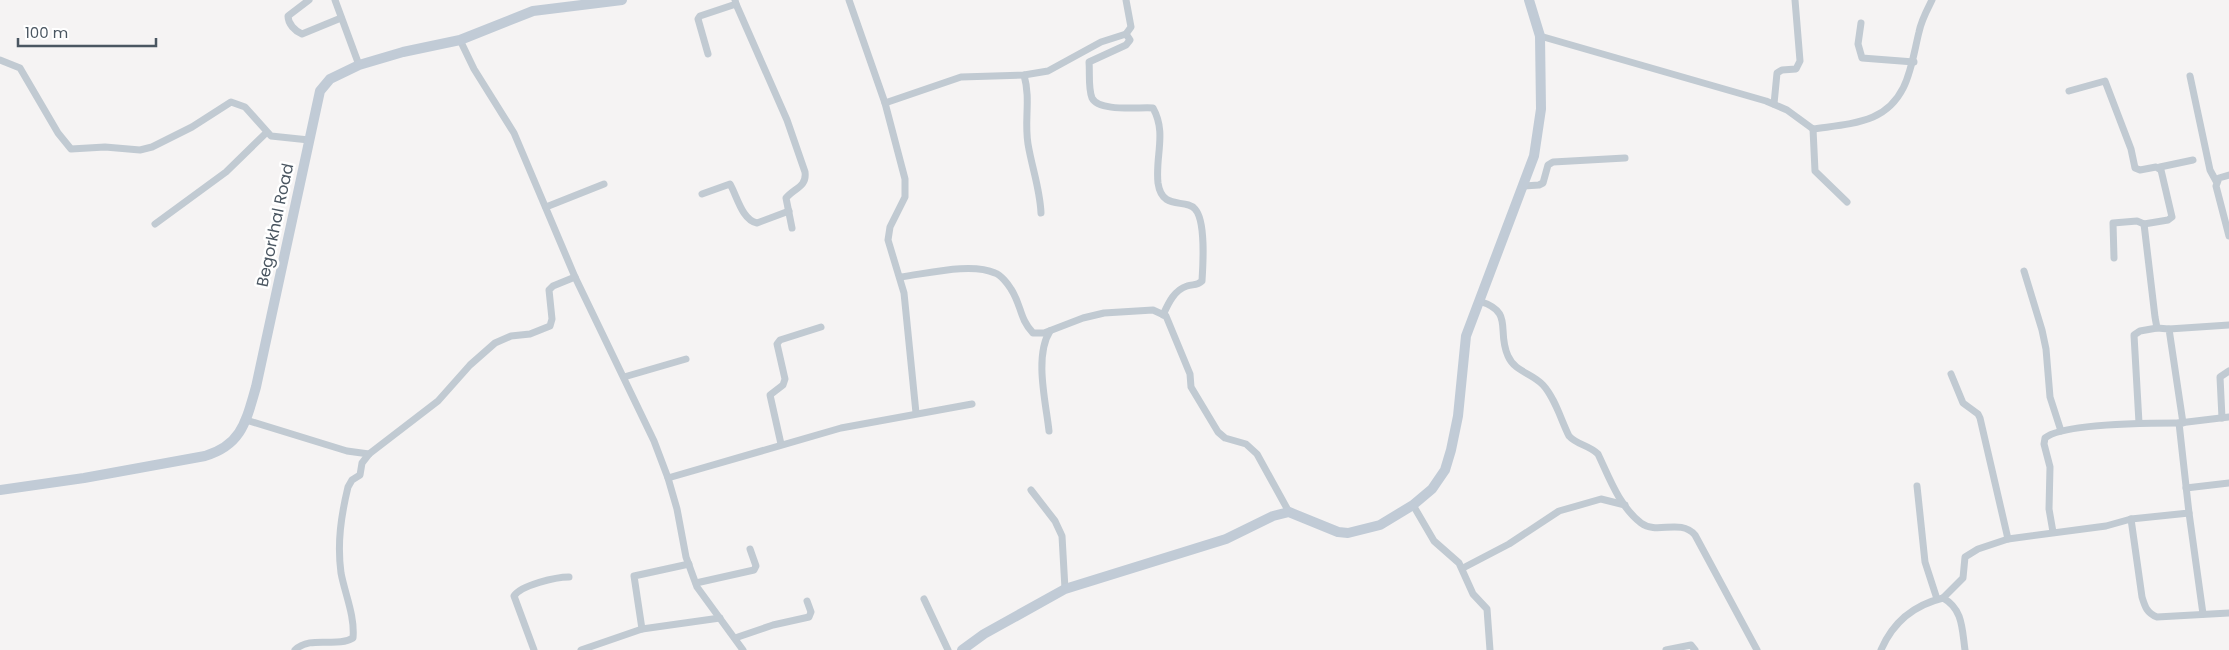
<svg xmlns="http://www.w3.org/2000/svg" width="2229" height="650" font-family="Poppins,sans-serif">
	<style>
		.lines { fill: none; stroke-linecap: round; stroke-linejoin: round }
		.street { stroke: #c1cad2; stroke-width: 7 }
		.secondary { stroke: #c1cbd6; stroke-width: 10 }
		.labels { text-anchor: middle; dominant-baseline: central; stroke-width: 5; stroke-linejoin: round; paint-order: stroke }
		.street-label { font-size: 16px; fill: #4a5661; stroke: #fff }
	</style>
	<rect width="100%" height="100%" fill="#f5f3f3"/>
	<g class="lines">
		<g class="street">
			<path d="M309,0l-21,16c0,8 7,15 14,18l39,-16"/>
			<polyline points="335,0 359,65"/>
			<polyline points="849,0 885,103 905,179 905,197 890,227 888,240 904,293 916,413"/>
			<path d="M736,4l51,116 18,52c2,15 -11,16 -19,26l6,30"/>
			<polyline points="1861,23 1858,44 1862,58 1914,62"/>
			<path d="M1126,34l4,6 -4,5 -37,17c1,11 -1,26 3,36 7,14 46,9 61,10 14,25 2,48 5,75 4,28 27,15 37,26 11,12 8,56 7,72 -5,5 -9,3 -15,5 -13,4 -19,18 -24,29"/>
			<path d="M1540,36l226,65 21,9 26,19c20,-3 41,-4 60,-12 36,-16 38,-53 46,-85 2,-11 8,-22 13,-32"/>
			<polyline points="460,40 474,69 514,133 575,277 654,441 668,478 677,509 686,557 697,587 743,650"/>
			<polyline points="708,54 698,19 700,16 736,4 735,0"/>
			<polyline points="0,60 20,68 58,133 71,149 105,147 140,150 152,147 192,127 231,102 245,107 271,136 309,140"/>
			<path d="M1024,75c7,25 0,44 4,69 4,24 12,45 13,69"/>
			<polyline points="2190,76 2210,170 2216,181"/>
			<polyline points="2069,91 2105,81 2131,149 2135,168 2140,170 2156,167 2161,170 2172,217 2168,220 2144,224 2155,317 2157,328 2169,329 2183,423"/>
			<polyline points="885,103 961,77 1024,75 1048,71 1101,42 1126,34 1131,27 1126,0"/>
			<polyline points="1774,104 1777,73 1782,70 1796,69 1800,61 1795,0"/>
			<polyline points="1813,129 1815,171 1847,202"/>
			<polyline points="2160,167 2193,160"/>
			<polyline points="2229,175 2219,178 2216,186 2229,236"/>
			<polyline points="1523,186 1539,185 1543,183 1548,165 1553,162 1625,158"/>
			<path d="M702,194l28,-10c7,12 12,36 27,39l32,-12"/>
			<polyline points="546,207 604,184"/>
			<polyline points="155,224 226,172 266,133"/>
			<polyline points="2114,258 2113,223 2137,221 2144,224"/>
			<polyline points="2024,271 2042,330 2046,349 2050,397 2061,431"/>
			<path d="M900,277c26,-3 71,-15 95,-4 6,2 13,11 16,16 11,17 8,29 22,44h11l39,-15 21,-5 49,-3 13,6 24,58 1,13 27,45 7,6 21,6 11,10 32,58"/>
			<path d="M1479,301c36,11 17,29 29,55 7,16 24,17 35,29 12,13 18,35 26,51 8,9 20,9 29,18 11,23 21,52 43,69 16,12 39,-5 54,12l62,115"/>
			<polyline points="2169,329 2229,325"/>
			<polyline points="1951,374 1963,403 1978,414 1980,418 2008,539"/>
			<polyline points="624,377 686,359"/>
			<polyline points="2222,418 2220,377 2229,371"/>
			<polyline points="246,420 347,451 369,454"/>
			<polyline points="2139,423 2134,335 2140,331 2157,328"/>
			<path d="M1049,431c-3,-28 -15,-75 1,-100"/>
			<polyline points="781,444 770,395 783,385 785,379 777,344 780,340 821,327"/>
			<polyline points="668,478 841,428 972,404"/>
			<polyline points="1917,486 1925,562 1937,599"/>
			<polyline points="2186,488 2229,483"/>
			<polyline points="1031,490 1055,521 1062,536 1065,589"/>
			<polyline points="1413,505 1434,541 1459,563 1473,594 1487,609 1490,650"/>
			<polyline points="2189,513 2203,614"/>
			<path d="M2131,519l11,78c3,10 5,16 15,20l72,-4"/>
			<path d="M2053,532l-4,-23 1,-42 -6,-23 1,-6c18,-15 108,-15 134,-15"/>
			<polyline points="1463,568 1509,544 1559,511 1601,499 1625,505"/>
			<polyline points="696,583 754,570 756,566 750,549"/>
			<polyline points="1943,598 1963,578 1965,557 1978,549 2008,539 2106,526 2131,519 2189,513 2179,423 2229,417"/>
			<polyline points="924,599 948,650"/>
			<polyline points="642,629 634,576 689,564"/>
			<polyline points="735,638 773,625 809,617 811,612 807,601"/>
			<path d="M295,650c15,-15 42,-2 58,-12 2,-22 -8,-44 -12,-65 -4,-30 0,-57 7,-86l4,-7 8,-5 2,-12 7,-9 69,-53 32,-36 25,-22 16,-7 19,-2 20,-8 2,-7 -3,-29 4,-4 22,-9"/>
			<path d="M534,650l-20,-54c7,-11 42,-19 55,-19"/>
			<polyline points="581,650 642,629 720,618"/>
			<polyline points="1666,650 1691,645 1695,650"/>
			<path d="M1881,650c12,-28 33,-45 62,-52 20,11 19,31 22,52"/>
		</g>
		<g class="secondary">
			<path d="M0,490l84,-12 121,-22c37,-11 41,-35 51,-69l64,-296 10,-12 29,-14 44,-13 57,-12 73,-29 89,-11"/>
			<polyline points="962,650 984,634 1065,589 1226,539 1273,516 1289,512 1338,532 1348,533 1380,525 1413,505 1432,489 1445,470 1451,450 1458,416 1466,336 1534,156 1541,109 1540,36 1529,0"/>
		</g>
	</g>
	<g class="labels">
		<g class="street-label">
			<text transform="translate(275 225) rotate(-78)">Begorkhal Road</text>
		</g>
	</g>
	<path d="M18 38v8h138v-8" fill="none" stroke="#4a5661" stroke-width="2.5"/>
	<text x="25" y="38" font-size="15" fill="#4a5661" stroke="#ffffff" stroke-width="4" paint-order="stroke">100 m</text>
</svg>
